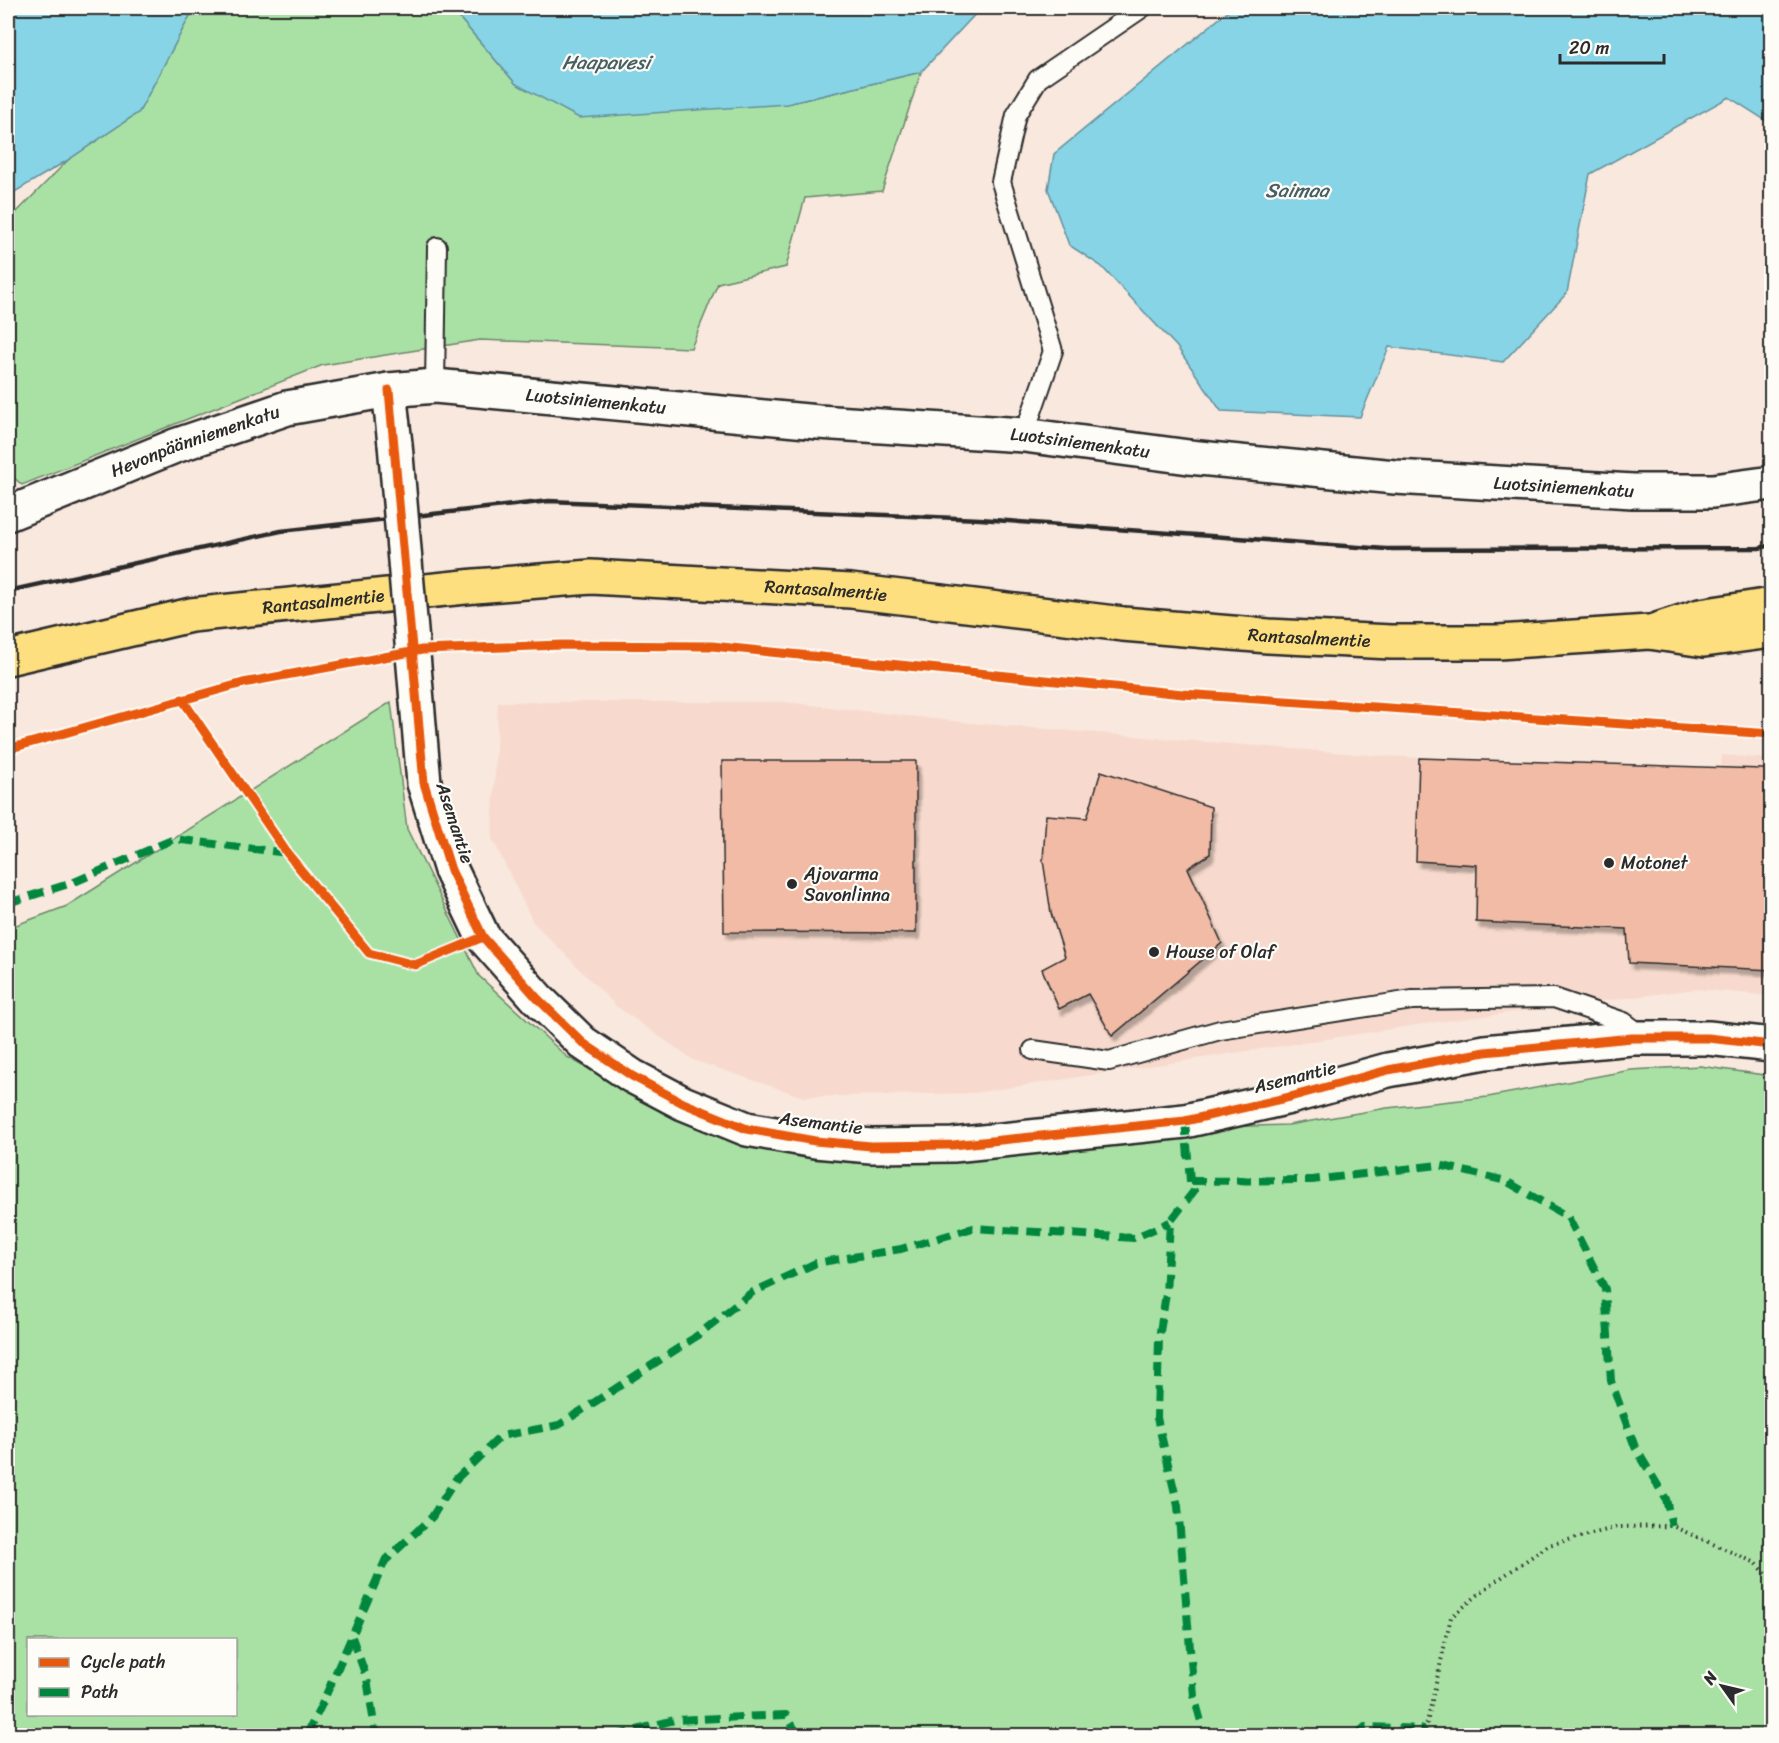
<svg xmlns="http://www.w3.org/2000/svg" width="1779" height="1743" font-family="Sriracha,sans-serif">
	<style>
		.built { fill: #f7dacd }
		.green { fill: #a9e1a5; stroke: #6a8668; stroke-width: 1.5; fill-rule: evenodd }
		.water { fill: #87d4e6; stroke: #62909b; stroke-width: 1.5 }
		.building { fill: #f1bba5; stroke: #2b2b2b; stroke-width: 1.5; filter: url(#shadow) }
		.lines { fill: none; stroke-linecap: round; stroke-linejoin: round }
		.service-casing { stroke: #2b2b2b; stroke-width: 22 }
		.minor-casing { stroke: #2b2b2b; stroke-width: 38 }
		.trunk-casing { stroke: #2b2b2b; stroke-width: 38 }
		.path { stroke: #2b2b2b; stroke-width: 4; stroke-dasharray: 1.5 4.5; stroke-linecap: butt }
		.service { stroke: #fdfcf7; stroke-width: 18 }
		.minor { stroke: #fdfcf7; stroke-width: 33 }
		.trunk { stroke: #fedf80; stroke-width: 33 }
		.rail { stroke: #2b2b2b; stroke-width: 4.5 }
		.minor-bridge-casing { stroke: #2b2b2b; stroke-width: 38; stroke-linecap: butt }
		.minor-bridge { stroke: #fdfcf7; stroke-width: 33 }
		.quiet { stroke: #00873e; stroke-width: 8; stroke-dasharray: 15 8; stroke-linecap: butt }
		.cycleway-casing { stroke: #fdfcf7; stroke-width: 13 }
		.cycleway { stroke: #e8590c; stroke-width: 9 }
		.poi-dot { fill: #2b2b2b; stroke: #fdfcf7; stroke-width: 2 }
		.labels { text-anchor: middle; dominant-baseline: central; stroke-width: 4.5; stroke-linejoin: round; paint-order: stroke }
		.street-label { font-size: 18px; fill: #2b2b2b; stroke: #fdfcf7 }
		.poi-label { font-size: 18px; fill: #2b2b2b; stroke: #fdfcf7; text-anchor: start }
		.water-label { font-size: 20px; font-style: italic; fill: #475e63; stroke: #fdfcf7 }
	</style>
	<defs>
		<filter id="shadow"><feDropShadow dx="3.5" dy="6" stdDeviation="1.5" flood-color="#0004"/></filter>
	</defs>
	<rect width="100%" height="100%" fill="#f9e8de"/>
	<filter id="ink" filterUnits="userSpaceOnUse"><feTurbulence type="fractalNoise" baseFrequency=".0167" numOctaves="2"/><feDisplacementMap in="SourceGraphic" scale="12" xChannelSelector="R" yChannelSelector="G"/><feConvolveMatrix kernelMatrix="1 2 1 2 8 2 1 2 1" color-interpolation-filters="sRGB"/></filter>
	<g filter="url(#ink)">
		<polygon class="built" points="498,702 784,702 971,723 1383,756 1721,772 1722,755 1771,759 1771,996 1696,989 1430,1023 974,1093 803,1097 693,1060 616,1006 533,922 492,838"/>
		<g class="green">
			<polygon points="194,8 451,8 516,84 787,104 921,72 882,191 805,198 786,267 718,283 691,348 480,340 323,365 22,485 9,473 8,467 8,221 68,160 139,112"/>
			<path d="M391,702l16,127 72,147 88,81 98,54 73,30 550,-16 99,-17 101,-11 143,-27 69,-4 71,10v659l-1763,1v-808l59,-22zM28,1640h208v74h-208z"/>
		</g>
		<g class="water">
			<polygon points="8,8 194,8 139,112 68,160 8,196"/>
			<polygon points="451,8 981,8 921,72 787,104 579,118 516,84"/>
			<polygon points="1232,8 1771,8 1771,124 1729,97 1590,174 1567,293 1503,362 1389,347 1360,417 1221,411 1177,347 1101,266 1069,245 1048,189 1054,154"/>
		</g>
		<g class="building">
			<polygon points="1419,758 1763,769 1772,772 1772,970 1629,963 1627,929 1476,922 1477,865 1416,861"/>
			<polygon points="722,761 916,761 916,933 724,932"/>
			<polygon points="1101,771 1211,807 1210,854 1188,868 1222,943 1112,1036 1088,994 1059,1009 1042,969 1065,957 1051,913 1043,860 1046,815 1087,818"/>
		</g>
		<g class="lines">
			<defs>
				<g id="service">
					<polyline points="435,386 437,247"/>
					<polyline points="1024,435 1053,351 1001,182 1016,115 1038,79 1142,8"/>
					<polyline points="1033,1050 1109,1061 1220,1030 1412,1000 1554,998 1624,1022 1632,1028 1632,1038"/>
				</g>
				<g id="minor">
					<polyline points="389,390 395,444"/>
					<path id="s1" d="M8,514l167,-68 112,-38 102,-18 46,-4 383,36 206,13 165,22 206,20 238,14h80l59,-8"/>
					<polyline points="424,783 451,870 483,937 537,998 583,1043 632,1076 683,1103 747,1129 815,1141 871,1146 953,1145 1185,1121 1290,1097 1388,1070 1485,1052 1632,1038 1708,1038 1772,1045"/>
				</g>
				<g id="trunk">
					<polyline points="1657,630 1700,616 1772,605"/>
					<path id="s2" d="M8,658l183,-43 284,-29 116,-9 260,14 272,33 145,12 123,6h108l150,-10 55,8 68,-9"/>
				</g>
			</defs>
			<use href="#service" class="service-casing"/>
			<use href="#minor" class="minor-casing"/>
			<use href="#trunk" class="trunk-casing"/>
			<polyline class="path" points="1424,1736 1451,1617 1489,1586 1549,1545 1618,1527 1672,1526 1756,1563 1772,1580"/>
			<use href="#service" class="service"/>
			<use href="#minor" class="minor"/>
			<use href="#trunk" class="trunk"/>
			<polyline class="rail" points="8,591 281,531 549,501 980,519 1386,549 1759,548 1772,545"/>
			<defs>
				<polyline id="minor-bridge" points="395,444 424,783"/>
			</defs>
			<use href="#minor-bridge" class="minor-bridge-casing"/>
			<use href="#minor-bridge" class="minor-bridge"/>
			<g class="quiet">
				<polyline points="8,903 72,883 174,839 287,853"/>
				<polyline points="1185,1121 1190,1181 1194,1191 1170,1222 1166,1294 1159,1338 1157,1418 1178,1506 1194,1696 1205,1736"/>
				<polyline points="1190,1181 1312,1180 1439,1165 1506,1181 1568,1217 1605,1289 1611,1381 1635,1447 1666,1499 1672,1526"/>
				<polyline points="352,1637 367,1679 375,1730 385,1736"/>
				<polyline points="306,1736 322,1704 385,1561 432,1517 456,1479 501,1436 559,1425 694,1338 751,1293 816,1263 901,1249 973,1228 1134,1238 1170,1222"/>
				<polyline points="614,1736 674,1720 786,1715 799,1736"/>
				<polyline points="1355,1736 1365,1727 1425,1729"/>
			</g>
			<defs>
				<g id="cycleway">
					<polyline points="389,390 424,783 451,870 483,937 537,998 583,1043 632,1076 683,1103 747,1129 815,1141 871,1146 953,1145 1185,1121 1290,1097 1388,1070 1485,1052 1632,1038 1708,1038 1772,1045"/>
					<polyline points="182,699 287,853 369,953 415,965 483,937"/>
					<polyline points="8,752 15,747 243,683 422,650 561,645 712,646 1183,694 1772,734"/>
				</g>
			</defs>
			<use href="#cycleway" class="cycleway-casing"/>
			<use href="#cycleway" class="cycleway"/>
		</g>
	</g>
	<g class="poi-dot">
		<circle cx="1609" cy="863" r="6"/>
		<circle cx="792" cy="884" r="6"/>
		<circle cx="1154" cy="952" r="6"/>
	</g>
	<g class="labels">
		<g class="street-label">
			<text stroke="none"><textPath href="#s1" startOffset="610">Luotsiniemenkatu</textPath></text>
			<text stroke="none"><textPath href="#s1" startOffset="201">Hevonpäänniemenkatu</textPath></text>
			<text stroke="none"><textPath href="#s1" startOffset="1096">Luotsiniemenkatu</textPath></text>
			<text stroke="none"><textPath href="#s1" startOffset="1582">Luotsiniemenkatu</textPath></text>
			<text stroke="none"><textPath href="#s2" startOffset="825">Rantasalmentie</textPath></text>
			<text stroke="none"><textPath href="#s2" startOffset="321">Rantasalmentie</textPath></text>
			<text stroke="none"><textPath href="#s2" startOffset="1311">Rantasalmentie</textPath></text>
			<text transform="translate(455 823) rotate(72)">Asemantie</text>
			<text transform="translate(1295 1077) rotate(-14)">Asemantie</text>
			<text transform="translate(821 1123) rotate(7)">Asemantie</text>
		</g>
		<g class="poi-label">
			<text x="1621" y="863">Motonet</text>
			<text x="804" y="874">Ajovarma<tspan x="804" dy="21">Savonlinna</tspan></text>
			<text x="1166" y="952">House of Olaf</text>
		</g>
		<g class="water-label">
			<text x="606" y="62">Haapavesi</text>
			<text x="1297" y="190">Saimaa</text>
		</g>
	</g>
	<rect width="1779" height="1743" fill="none" stroke="#fdfcf7" stroke-width="30"/>
	<rect x="15" y="15" width="1749" height="1713" fill="none" stroke="#2b2b2b" stroke-width="2" filter="url(#ink)"/>
	<rect x="27" y="1638" width="210" height="78" fill="#fdfcf7" stroke="#a9a8a5" stroke-width="1.5"/>
	<rect x="39" y="1658" width="30" height="9" fill="#e8590c" stroke="#a9a8a5" stroke-width="1.5"/>
	<text x="81" y="1668" font-size="18" fill="#2b2b2b">Cycle path</text>
	<rect x="39" y="1688" width="30" height="9" fill="#00873e" stroke="#a9a8a5" stroke-width="1.5"/>
	<text x="81" y="1698" font-size="18" fill="#2b2b2b">Path</text>
	<g transform="translate(1722 1686) rotate(304)" stroke="#fdfcf7" stroke-width="4.5" paint-order="stroke">
	<path d="M0-4.5L10 22L0 15L-10 22Z" fill="#2b2b2b"/>
	<text y="-9" font-size="16" font-weight="bold" text-anchor="middle" fill="#2b2b2b">N</text>
	</g>
	<path d="M1560 54v9h104v-9" fill="none" stroke="#2b2b2b" stroke-width="3"/>
	<text x="1569" y="54" font-size="18" fill="#2b2b2b" stroke="#fdfcf7" stroke-width="4.5" paint-order="stroke">20 m</text>
</svg>
